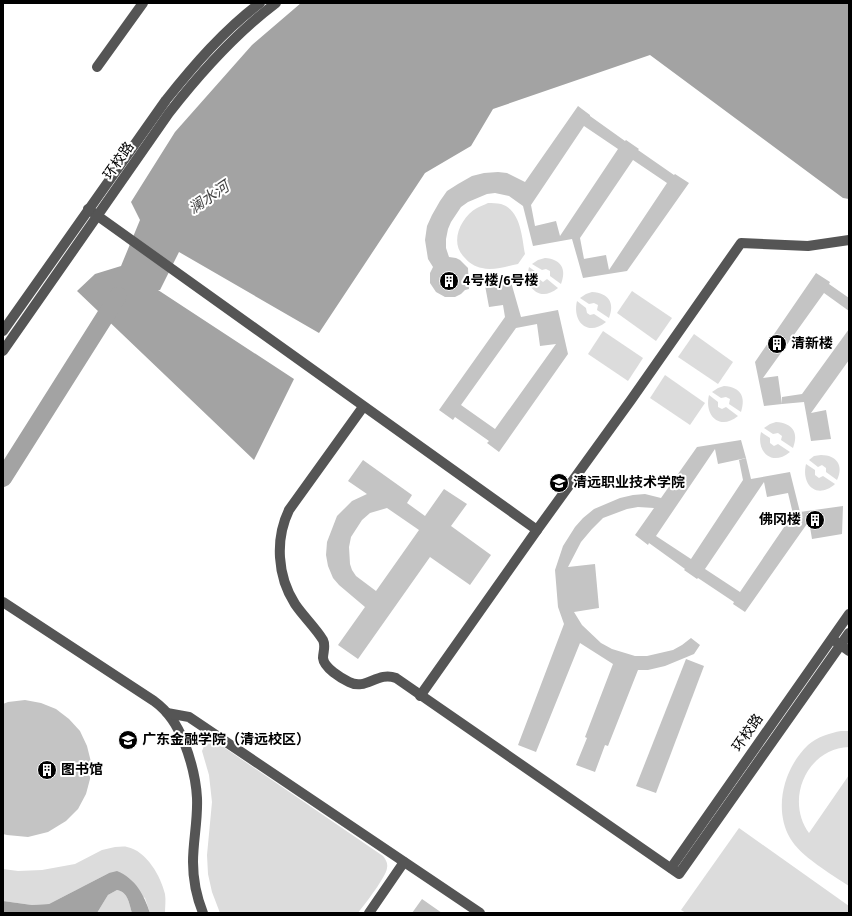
<svg xmlns="http://www.w3.org/2000/svg" width="852" height="916" font-family="'Source Sans 3','Noto Sans SC',sans-serif">
	<style>
		.green { fill: #dcdcdc }
		.water { fill: #a3a3a3 }
		.lines { fill: none; stroke-linecap: round; stroke-linejoin: round }
		.river { stroke: #a3a3a3; stroke-width: 18 }
		.building { fill: #c4c4c4; fill-rule: evenodd }
		.minor { stroke: #555; stroke-width: 10 }
		.labels { text-anchor: middle; dominant-baseline: central; stroke-width: 4; stroke-linejoin: round; paint-order: stroke }
		.street-label { font-size: 14px; fill: #000; stroke: #fff }
		.poi-label { font-size: 14px; font-weight: bold; fill: #000; stroke: #fff; text-anchor: start }
		.water-label { font-size: 15px; font-style: italic; fill: #444; stroke: #fff }
	</style>
	<rect width="100%" height="100%" fill="#fff"/>
	<g class="green">
		<path d="M488,203c4,0 9,0 13,1 20,6 21,34 24,50l-7,10c-11,2 -25,7 -36,4 -7,-1 -14,-6 -18,-11 -15,-15 -3,-40 13,-49 3,-2 8,-3 11,-5z"/>
		<path d="M545,258c16,1 22,11 16,26l-11,-8v-5l-4,-2 -4,1 -10,-6 6,-4z"/>
		<path d="M529,267l10,7v5l4,3 4,-3 11,9c-18,15 -34,0 -29,-21z"/>
		<polygon points="632,291 672,318 656,341 617,313"/>
		<path d="M592,292c17,1 23,11 17,26l-12,-8 1,-5 -4,-2 -5,1 -9,-6 6,-4z"/>
		<path d="M577,301l9,7 1,5 3,2 4,-1 12,8c-18,15 -34,0 -29,-21z"/>
		<polygon points="603,331 643,358 628,381 588,354"/>
		<polygon points="694,334 733,362 718,384 678,357"/>
		<polygon points="665,375 705,403 690,425 650,398"/>
		<path d="M724,386c17,1 22,11 17,26l-12,-8 1,-5 -4,-2 -5,1 -9,-6 6,-4z"/>
		<path d="M709,395l9,7v5l4,2 4,-2 12,9c-18,15 -34,0 -29,-21z"/>
		<path d="M776,422c17,1 23,11 17,26l-12,-8 1,-4 -4,-3 -5,1 -9,-6 6,-4z"/>
		<path d="M761,432l9,6v5l4,3 4,-2 12,8c-18,15 -34,0 -29,-20z"/>
		<path d="M821,455c16,0 23,11 16,25l-11,-8v-4l-4,-3 -4,2 -9,-7 5,-4z"/>
		<path d="M806,464l9,6v5l4,3 4,-2 12,8c-18,16 -34,1 -29,-20z"/>
		<path d="M841,731h8v16c-43,2 -64,53 -40,86l40,-58v111c-18,-12 -49,-30 -59,-48 -17,-30 -6,-70 18,-93 9,-8 22,-12 33,-14z"/>
		<path d="M212,741l10,5 161,110c3,4 5,7 4,12 -1,9 -22,36 -29,45h-138l-8,-21 -4,-18 -1,-19 5,-53 -3,-27 -7,-24 3,-7z"/>
		<polygon points="739,828 849,906 849,913 686,913 681,910"/>
		<path d="M115,847c4,0 9,-1 12,0 20,4 34,30 38,47 1,6 0,13 0,19h-15l-5,-15 -36,-25 -60,31 -17,1 -29,-4v-32l15,2 24,-1 33,-6 27,-14z"/>
		<path d="M117,890c11,2 12,13 15,23h-35l11,-18z"/>
	</g>
	<g class="water">
		<polygon points="301,3 849,3 849,199 843,198 650,55 493,109 471,146 425,173 319,333 179,252 160,290 158,290 294,379 254,460 77,291 95,274 121,266 140,220 131,202 175,132 252,45"/>
		<path d="M117,871c19,8 27,24 33,42h-18c-3,-10 -4,-21 -15,-23l-9,5 -11,18h-94v-12l29,4 17,-1 60,-31z"/>
	</g>
	<g class="lines">
		<polyline class="river" points="3,478 118,296"/>
	</g>
	<g class="building">
		<path d="M578,106l12,9v1l35,25 1,-1 13,9 -1,1 36,25 1,-1 14,9 -62,88 -44,7 -5,-18 28,-5 3,15 58,-87 -34,-23 -53,78 4,21 -6,1 -6,-21 -39,7 -10,-40 -14,-10 -14,-3 -8,1 -19,8 -7,5 -10,15 -3,7 -2,10v9l3,9 7,1 4,2 8,8 1,21 -4,1 -4,4 -6,3h-10l-9,-5 -6,-9v-10l3,-6 -5,-8 -3,-19 2,-14 5,-11 8,-14 7,-10 11,-7 14,-8 12,-3 14,-1 9,1 18,9zM584,126l34,23 -58,87 -4,-15 -21,5 -4,-21z"/>
		<polygon points="816,273 830,282 829,284 849,298 849,311 824,293 763,378 778,376 782,404 764,406 755,362"/>
		<path d="M509,275l12,42 37,-7 10,44 -69,98 -12,-9 2,-2 -34,-24 -2,3 -14,-10 66,-93 -2,-12 -14,2 -5,-27zM537,324l3,22 16,-2 -61,85 -34,-24 55,-77z"/>
		<polygon points="849,329 849,360 811,413 826,410 831,439 811,441 804,402 782,404 782,397 802,394"/>
		<path d="M741,440l5,18 -28,6 -3,-15 -59,87 35,23 52,-79 -4,-20 7,-2 5,21 39,-7 10,40 43,-6 -1,28 -30,5 -3,-18 -64,91 -12,-8 1,-2 -36,-24 -1,1 -13,-9 1,-1 -36,-26 -1,2 -13,-10 19,-27 -16,-1 -11,2 -24,9 -11,11 -11,13 -13,25 27,-3 4,44 -25,4 8,13 19,18 11,6 23,7h12l26,-6 9,-5 9,-7 9,7 -6,9 -29,12 -17,4h-10l-30,76 -3,-1 -10,27 -19,-7 11,-27 -2,-1 28,-73 -33,-21 -44,109 -18,-7 46,-121 -6,-17 -3,-37 8,-24 12,-19 8,-9 11,-9 26,-11 13,-3 12,-1 16,4 36,-51zM764,482l3,15 21,-4 5,21 -53,78 -35,-23z"/>
		<path d="M363,460l49,35 -5,8 18,13 19,-27 23,15 -16,22 40,29 -21,30 -40,-28 -72,102 -20,-14 27,-38 -26,-22 -6,-7 -5,-12 -2,-11 1,-13 10,-26 15,-15 15,-7 -19,-13zM387,508l32,22 -43,61 -20,-15 -4,-6 -2,-6 -1,-17 2,-10 11,-17 8,-7z"/>
		<polygon points="686,659 704,666 656,793 636,786"/>
		<polygon points="25,700 41,703 56,709 69,719 80,731 87,746 91,762 90,779 86,794 78,809 66,821 48,832 28,837 7,835 3,834 3,704 8,702"/>
		<polygon points="422,899 442,913 412,913"/>
	</g>
	<g class="lines">
		<g class="minor">
			<polyline points="97,67 143,3"/>
			<polyline points="88,209 537,530 420,696"/>
			<path d="M3,331l163,-231c28,-35 58,-70 94,-97"/>
			<path d="M3,351l166,-238c32,-41 66,-79 107,-110"/>
			<path d="M363,407l-74,103c-14,29 -12,66 6,94 8,12 20,23 28,36 3,6 0,12 0,18 1,10 18,20 26,24 17,9 28,-11 47,-4l283,196 170,-241"/>
			<polyline points="537,530 631,400 741,243 808,246 849,240"/>
			<path d="M3,602l151,99c15,11 23,24 30,41 7,18 12,37 13,56 1,22 -4,43 -4,64 0,17 4,36 10,51"/>
			<polyline points="835,641 849,651"/>
			<polyline points="167,713 189,717 480,913"/>
			<polyline points="671,868 849,614"/>
			<polyline points="369,913 404,862"/>
		</g>
	</g>
	<defs>
		<symbol id="building-disc" viewBox="-11 -11 22 22"><circle r="9.5" fill="#000" stroke="#fff"/><path d="M-4-6H4V6H1V3H-1V6H-4ZM-2.5-4.3h1.7v1.8h-1.7ZM.8-4.3h1.7v1.8H.8ZM-2.5-1h1.7V.8h-1.7ZM.8-1h1.7V.8H.8Z" fill="#fff"/></symbol>
		<symbol id="university-disc" viewBox="-11 -11 22 22"><circle r="9.5" fill="#000" stroke="#fff"/><path d="M0-5L7-2L0 1L-7-2ZM-4 1L0 2.5L4 1V4Q0 6-4 4Z" fill="#fff"/></symbol>
	</defs>
	<g fill-rule="evenodd">
		<use href="#building-disc" x="438" y="270" width="22" height="22"/>
		<use href="#building-disc" x="766" y="333" width="22" height="22"/>
		<use href="#university-disc" x="548" y="472" width="22" height="22"/>
		<use href="#building-disc" x="804" y="509" width="22" height="22"/>
		<use href="#university-disc" x="117" y="729" width="22" height="22"/>
		<use href="#building-disc" x="36" y="759" width="22" height="22"/>
	</g>
	<g class="labels">
		<g class="street-label">
			<text transform="translate(119 161) rotate(-55)">环校路</text>
			<text transform="translate(748 733) rotate(-55)">环校路</text>
		</g>
		<g class="poi-label">
			<text x="463" y="281">4号楼/6号楼</text>
			<text x="791" y="344">清新楼</text>
			<text x="573" y="483">清远职业技术学院</text>
			<text x="801" y="520" text-anchor="end">佛冈楼</text>
			<text x="142" y="740">广东金融学院（清远校区）</text>
			<text x="61" y="770">图书馆</text>
		</g>
		<g class="water-label">
			<text transform="translate(209 198) rotate(-34)">澜水河</text>
		</g>
	</g>
	<rect width="852" height="916" fill="none" stroke="#000000" stroke-width="8"/>
</svg>
